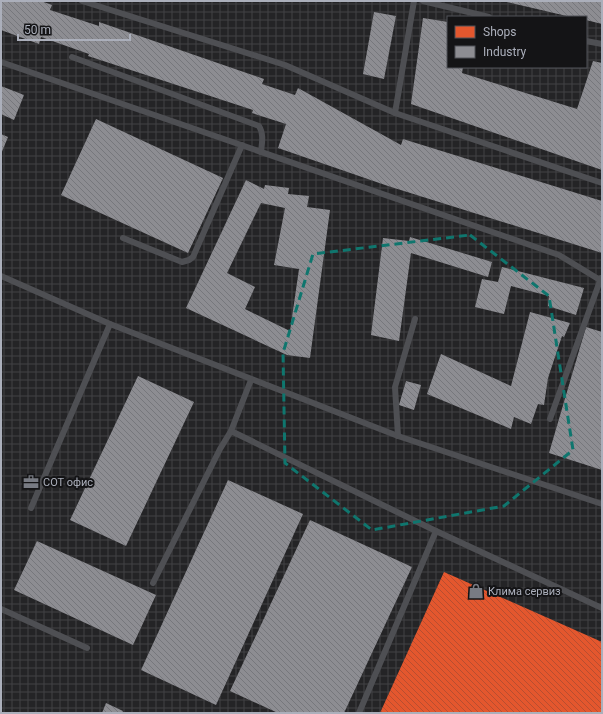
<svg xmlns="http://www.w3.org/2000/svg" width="603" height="714" font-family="Roboto,sans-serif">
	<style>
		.industrial { fill: url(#industrial-grid); fill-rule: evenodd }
		.shops { fill: url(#shops-back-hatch) }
		.industry { fill: url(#industry-back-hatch); fill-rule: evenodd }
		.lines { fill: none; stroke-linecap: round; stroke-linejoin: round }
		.lane { stroke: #4e4f53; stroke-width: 6 }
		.marked { fill: none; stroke: #0f766e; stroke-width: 3; stroke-dasharray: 8 5; stroke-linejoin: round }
		.labels { text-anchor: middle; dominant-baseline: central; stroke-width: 4; stroke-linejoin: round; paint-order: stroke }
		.poi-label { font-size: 11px; fill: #abafbb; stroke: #141416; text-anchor: start }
	</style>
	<defs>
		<pattern id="industrial-grid" width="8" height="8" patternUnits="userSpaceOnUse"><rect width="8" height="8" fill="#242426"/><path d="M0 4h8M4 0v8" fill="none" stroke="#414144"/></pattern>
		<pattern id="shops-back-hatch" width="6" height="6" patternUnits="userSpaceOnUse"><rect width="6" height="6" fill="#e4572e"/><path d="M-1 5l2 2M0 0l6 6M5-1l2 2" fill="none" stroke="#b84e30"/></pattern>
		<pattern id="industry-back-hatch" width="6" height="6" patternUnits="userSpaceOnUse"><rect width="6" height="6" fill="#8d8d92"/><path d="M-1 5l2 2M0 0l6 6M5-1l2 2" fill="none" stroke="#76777c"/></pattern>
	</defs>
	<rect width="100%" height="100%" fill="#1a1a1a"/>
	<path class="industrial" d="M1,1h601v712h-601zM448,17h138v50h-138z"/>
	<polygon class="shops" points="444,572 602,642 602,713 380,713"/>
	<g class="industry">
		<polygon points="1,1 41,1 52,5 50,10 99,26 99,22 264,79 262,84 295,95 298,88 401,145 403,139 602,201 602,253 388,186 278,148 286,124 252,113 253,110 88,56 89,54 41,37 39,44 1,30"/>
		<polygon points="503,1 602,1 602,24 586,20 586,17 571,17"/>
		<polygon points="374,12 396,16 384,79 363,74"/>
		<polygon points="423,18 448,22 448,67 463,67 462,73 577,109 593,61 602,63 602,170 411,104"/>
		<polygon points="1,86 24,95 14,120 1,114"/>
		<polygon points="96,119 223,178 188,253 61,195"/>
		<polygon points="1,134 8,137 1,154"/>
		<path d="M246,180l18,9 1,-4 24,3 -1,6 21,2 -2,11 23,3 -20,148 -23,-3 -101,-47zM261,203l24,5 -11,57 25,4 -9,62 -45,-22 10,-22 -28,-14z"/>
		<polygon points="410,237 492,262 488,277 411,253 399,341 371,335 383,238 409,241"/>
		<polygon points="502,267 584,288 576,315 548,306 549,296 511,286 504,314 475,307 482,279 498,282"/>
		<polygon points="530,312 570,323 564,337 562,336 548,378 544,405 538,404 531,424 514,417 511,429 427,394 441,354 511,386"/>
		<polygon points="586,327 602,332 602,470 549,453"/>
		<polygon points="138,376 194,402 126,546 70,520"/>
		<polygon points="406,381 421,385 414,410 399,405"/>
		<polygon points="228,480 303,514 216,705 141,670"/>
		<polygon points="310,520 412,567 344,713 278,713 230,691"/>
		<polygon points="37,541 156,595 133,645 14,590"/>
		<polygon points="106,703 123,711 122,713 102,713"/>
	</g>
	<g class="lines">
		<g class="lane">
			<polyline points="82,1 285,65 395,113 602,183"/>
			<polyline points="423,1 489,17"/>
			<polyline points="586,41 602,44"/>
			<path d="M72,57l187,69c5,8 3,17 2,26"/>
			<polyline points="1,62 559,255 600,280"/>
			<polyline points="395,113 414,1"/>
			<polyline points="123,238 182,262 189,260 193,257 242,145"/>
			<polyline points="1,276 110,324 398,436 602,504"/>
			<polyline points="550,419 601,278"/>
			<polyline points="231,431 251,380"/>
			<polyline points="398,436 395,387 415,319"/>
			<polyline points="31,508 110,324"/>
			<polyline points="153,583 220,449 231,431 436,531 602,608"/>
			<polyline points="1,609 87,648"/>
			<polyline points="359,713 436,531"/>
		</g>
	</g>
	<path class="marked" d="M470,235l79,61 24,154 -69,56 -132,24 -87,-67 -2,-110 30,-99z"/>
	<defs>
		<symbol id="office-bare" viewBox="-9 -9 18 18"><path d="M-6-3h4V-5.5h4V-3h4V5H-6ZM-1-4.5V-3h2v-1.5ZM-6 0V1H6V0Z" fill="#787b83" stroke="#141416" stroke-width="2.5" paint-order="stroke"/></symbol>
		<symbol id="shop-bare" viewBox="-9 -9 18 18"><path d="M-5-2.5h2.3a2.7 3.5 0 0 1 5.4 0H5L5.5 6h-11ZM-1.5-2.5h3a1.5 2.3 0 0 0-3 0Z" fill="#787b83" stroke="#141416" stroke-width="2.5" paint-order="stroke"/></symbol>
	</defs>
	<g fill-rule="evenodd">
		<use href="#office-bare" x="20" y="471" width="22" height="22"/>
		<use href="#shop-bare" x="465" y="580" width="22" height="22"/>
	</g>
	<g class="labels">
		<g class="poi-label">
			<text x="43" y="482">СОТ офис</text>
			<text x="488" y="591">Клима сервиз</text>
		</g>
	</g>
	<rect width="603" height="714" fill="none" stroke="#abafbb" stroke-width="4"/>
	<rect x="447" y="16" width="140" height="52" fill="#141416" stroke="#505258"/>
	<rect x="455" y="26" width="20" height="12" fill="#e4572e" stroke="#505258"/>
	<text x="483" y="36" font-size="12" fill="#abafbb">Shops</text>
	<rect x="455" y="46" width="20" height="12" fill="#8d8d92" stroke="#505258"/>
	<text x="483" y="56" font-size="12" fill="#abafbb">Industry</text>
	<path d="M18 34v6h112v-6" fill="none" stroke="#abafbb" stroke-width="2"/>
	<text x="24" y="34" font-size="12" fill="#abafbb" stroke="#141416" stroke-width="3" paint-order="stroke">50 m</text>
</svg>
